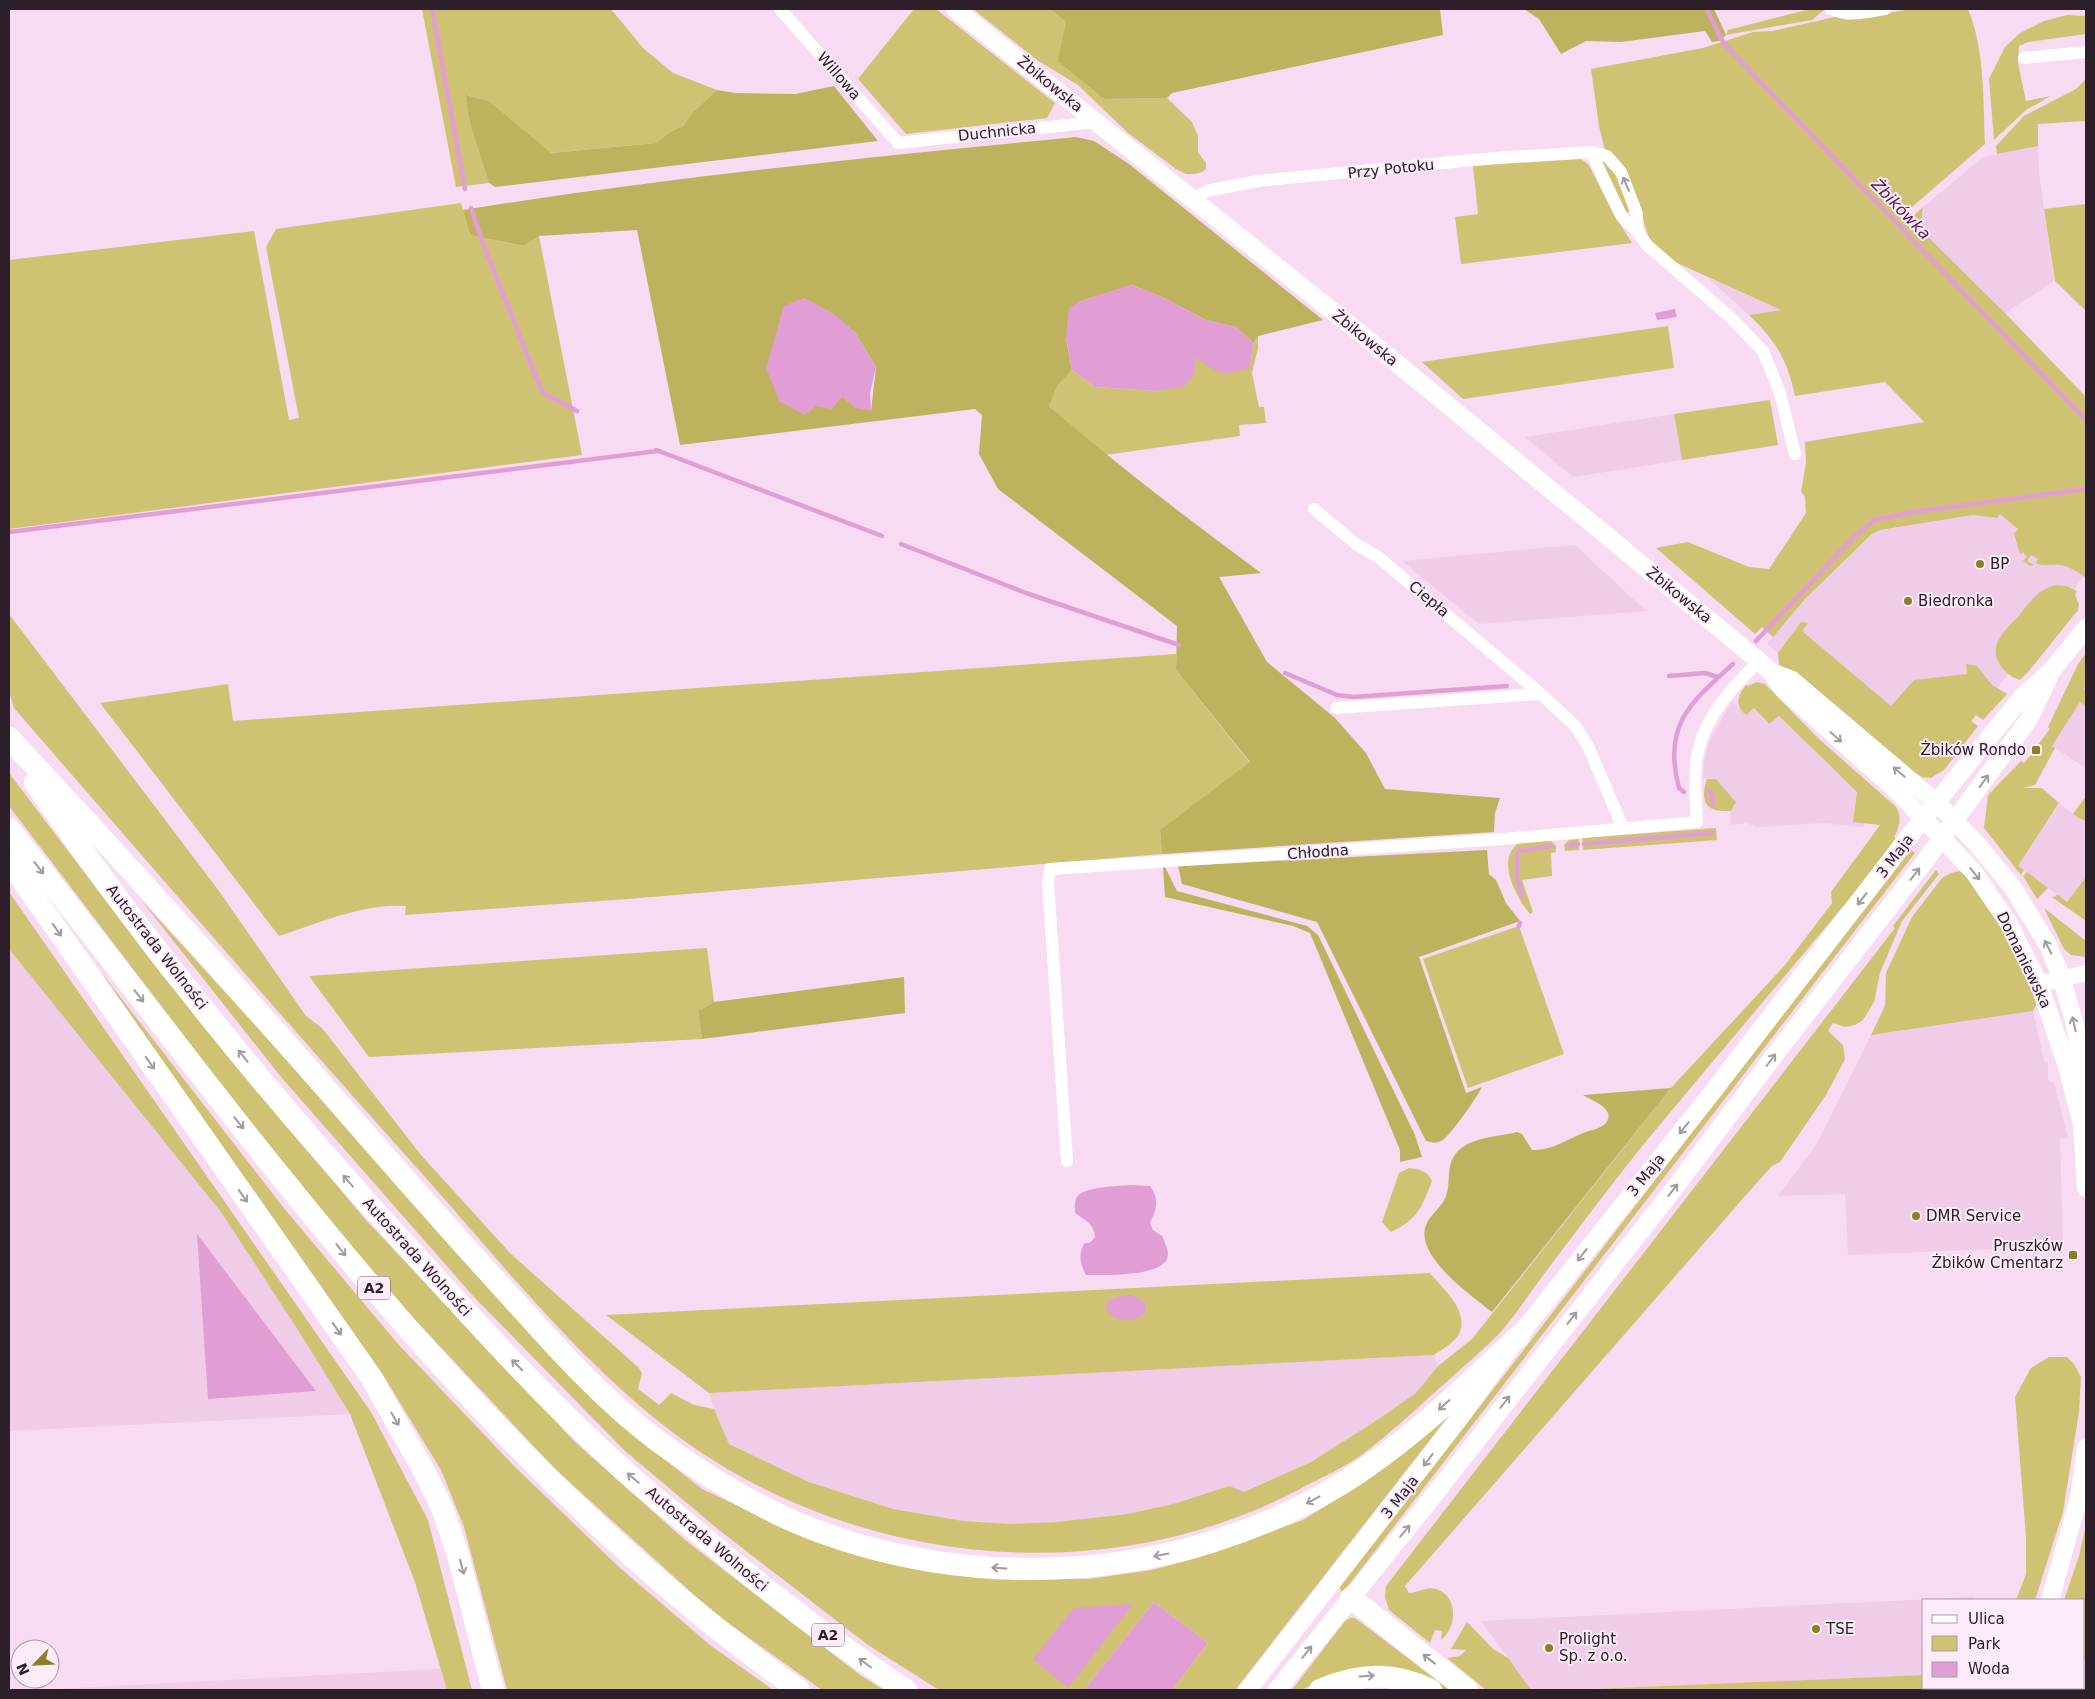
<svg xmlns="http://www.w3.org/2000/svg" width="2095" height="1699" font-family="'DejaVu Sans',sans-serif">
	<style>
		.built { fill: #f0cce9 }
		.green { fill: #cfc273 }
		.forest { fill: #bfb25e; fill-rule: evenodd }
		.water { fill: #e19ed5 }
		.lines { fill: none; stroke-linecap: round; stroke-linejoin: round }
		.stream { stroke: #e19ed5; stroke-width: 4.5 }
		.minor { stroke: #fff; stroke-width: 12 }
		.tertiary { stroke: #fff; stroke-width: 16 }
		.secondary { stroke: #fff; stroke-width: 18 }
		.motorway { stroke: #fff; stroke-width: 22 }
		.oneway { stroke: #a09b9f }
		.poi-dot { fill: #8c7e25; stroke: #feebfa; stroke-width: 2 }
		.labels { text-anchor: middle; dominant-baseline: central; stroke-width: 4; stroke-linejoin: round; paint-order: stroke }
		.shield { fill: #feebfa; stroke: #6a5d68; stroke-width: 1 }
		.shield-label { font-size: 14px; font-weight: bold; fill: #2b2029 }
		.street-label { font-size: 15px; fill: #2b2029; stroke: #feebfa }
		.poi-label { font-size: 15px; fill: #2b2029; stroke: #feebfa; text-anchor: start }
		.water-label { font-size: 16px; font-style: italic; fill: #5a0b53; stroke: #feebfa }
	</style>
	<rect width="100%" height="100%" fill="#f8daf2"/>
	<g class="built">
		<polygon points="2038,146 2039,173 2054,281 2005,313 1920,229 1923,207 1983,157"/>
		<polygon points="1707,277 1782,310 1749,315"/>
		<polygon points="1674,414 1682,460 1573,477 1525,437"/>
		<polygon points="2000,513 2048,537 2086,574 1945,755 1903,757 1767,644 1805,599 1876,531 1973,515 1996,518"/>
		<polygon points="1575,545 1646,611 1479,624 1402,561"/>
		<polygon points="1732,701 1746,715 1754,708 1768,724 1778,716 1857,792 1853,821 1864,823 1864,827 1823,823 1756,827 1747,823 1731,825 1730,813 1736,802 1716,779 1703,778 1704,762 1709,742"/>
		<polygon points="2080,702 2086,706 2086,768 2052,746"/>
		<polygon points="2060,804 2083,821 2086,817 2086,877 2067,902 2018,866"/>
		<polygon points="9,949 221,1212 298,1330 350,1414 9,1431"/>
		<polygon points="2033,1011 2044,1061 2048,1064 2048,1080 2054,1083 2068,1138 2060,1139 2063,1246 1848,1255 1845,1194 1778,1196 1816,1145 1871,1035"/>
		<polygon points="1434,1355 1438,1366 1416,1393 1374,1422 1311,1462 1243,1492 1177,1503 1128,1514 1056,1522 1010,1524 963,1521 893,1509 809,1482 729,1444 715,1414 709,1393"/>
		<polygon points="1974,1597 1974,1600 1924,1600 1924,1675 1571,1690 1531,1690 1481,1621"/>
		<polygon points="440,1669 447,1690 36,1690"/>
	</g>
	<g class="green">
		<polygon points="422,9 611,9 643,48 673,73 717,90 693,112 683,126 670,132 656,143 550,153 489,101 467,95 470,124 489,183 456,187"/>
		<polygon points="914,9 936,9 1055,103 1047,118 906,134 858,79"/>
		<polygon points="973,9 1050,9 1066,22 1104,99 1167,98 1192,122 1198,136 1198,152 1206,163 1206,169 1202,172 1194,174 1186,174 1176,169 1128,133 1078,85 1037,60"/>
		<polygon points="1810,9 1822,9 1824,10 1812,20 1726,35 1728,30"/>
		<path d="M1911,9h57c17,41 15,90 17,135l-80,69 5,6 13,-12 -3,22 85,84 81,84v181c-7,-5 -16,-12 -26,-13 -8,-1 -18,2 -24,-2l2,-4 -7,-4 -4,6 7,4 -4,1 -7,-5 4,-4 -4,-5 -3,2 -6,-20 4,-5 -18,-15 -3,4 -24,-3 -93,15 -8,4 -67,65 -32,38 -11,-10 -7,7 -99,-86 32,-6 61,25 20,2 37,-56 -1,-16 -4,-5 5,-29 -1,-21 119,-20 -39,-40 -90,14c-8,-37 -19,-55 -46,-81l32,-5 -106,-48 -24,-18 -22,-67 -24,-27 -6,-24 -8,-57 112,-21 50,-16 19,-1 63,-14 13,3z"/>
		<polygon points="2067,15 2086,16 2086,34 2028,42 2019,46 2018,63 2026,101 2051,96 2026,110 1994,140 1989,79 2005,47 2020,33 2044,21"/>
		<polygon points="2086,79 2086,121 2038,124 2038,146 1997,154 1996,146 2024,116 2076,89"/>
		<polygon points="1581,159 1589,165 1613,213 1632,243 1461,264 1455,217 1478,214 1473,166"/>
		<polygon points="1604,161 1615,171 1632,209 1626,214 1602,163"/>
		<polygon points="461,203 470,235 524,246 539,236 582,455 9,529 9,260 254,231 289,420 299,418 266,247 276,229"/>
		<polygon points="2086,204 2086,311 2055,281 2044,209"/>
		<polygon points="1668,326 1674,368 1463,399 1422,362"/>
		<polygon points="1258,336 1258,348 1252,373 1259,407 1264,407 1266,423 1239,425 1240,436 1105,455 1049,406 1058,385 1072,370 1095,387 1154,391 1196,357 1250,368 1253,343"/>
		<polygon points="1770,400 1778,445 1682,460 1674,414"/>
		<path d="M2056,585l10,1 11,5 -2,4 4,9 -1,6 -49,61 -9,9c-17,-5 -32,-25 -20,-42 4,-8 12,-15 18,-21 11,-14 20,-28 38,-32z"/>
		<path d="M9,614l210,277 87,125 16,12 99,127 90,99 128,114 3,6 -4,15 21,16 12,-12 23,12 20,4 15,35 80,38 84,27 70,12 47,3 46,-2 72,-8 49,-11 52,-17 15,6 67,-30 63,-40 42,-29 22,-27 34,-27 199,-251 114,-123 47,-62 -1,-11 49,-67 -27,-3 4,-30 -78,-76 -10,8 -15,-16 -8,7c-12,-9 -8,-20 0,-30l2,1 9,-4 8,2 53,54 78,69c6,9 4,20 -2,30l3,3c-79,99 -163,195 -244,293 -38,46 -73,94 -109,141 -15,20 -29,42 -46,61 -15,15 -32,29 -47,43 -29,25 -56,52 -87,75 -20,15 -44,25 -66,37 -194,102 -440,76 -615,-50 -99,-72 -177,-172 -258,-263 -139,-155 -275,-312 -411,-469l-5,-17z"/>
		<polygon points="1801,622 1808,623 1802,631 1891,706 1914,680 1967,674 1966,664 1977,666 1992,685 2007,694 1983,720 1976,715 1971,721 1978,726 1945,769 1931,778 1922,777 1913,772 1779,665 1778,653"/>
		<polygon points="2086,653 2086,685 2084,689 2086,692 2086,706 2080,702 2052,746 2055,748 2035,785 2023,788 2042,788 2059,803 2018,866 2024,870 2021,875 1984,828 1988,795 2021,761 2024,763 2033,752 2035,753 2039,748 2037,746 2050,729 2048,727 2078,664"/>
		<path d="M1176,654v16l74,93 -90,67 2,24 -534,45 -223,16 1,-9c-43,-3 -87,17 -127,30l-179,-233 128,-19 5,37z"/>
		<polygon points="9,773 162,975 364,1218 575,1442 685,1540 860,1675 884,1690 822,1690 714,1613 555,1469 388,1291 236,1104 9,806"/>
		<path d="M1707,779h9l20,23 -5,9c-14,0 -26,0 -27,-16 0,-6 1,-11 3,-16z"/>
		<polygon points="2086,796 2086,817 2084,821 2073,814"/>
		<polygon points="1716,828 1717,840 1583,850 1582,838"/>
		<polygon points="1579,839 1579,850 1565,851 1564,845 1569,840"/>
		<path d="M1550,840l6,6v6l-5,1 1,23 -30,4 11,32 -3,2c-14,-17 -35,-55 -11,-71z"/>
		<polygon points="1911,850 1915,853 1344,1591 1341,1591 1340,1587"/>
		<path d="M1936,870l3,4 -37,47 -22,52 -6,29 -11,18 -8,5 -10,2 -12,-4 -5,8 15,14 2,14 -19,36 -46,67 -8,4 -26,29 -341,391 4,7c9,0 17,-7 27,-4 23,7 21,39 5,51l1,-9 -7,-1 -5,13 -41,-33 -4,-13 1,-11 509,-658 -2,-2z"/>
		<polygon points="1959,871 1965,873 2004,926 2039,999 2033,1011 1871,1035 1885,1006 1886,973 1912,917 1942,878 1951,873"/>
		<polygon points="2027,872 2048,888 2037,899 2023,876"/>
		<polygon points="2086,877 2086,921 2052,897 2058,895 2067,902"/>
		<polygon points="9,892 371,1412 428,1520 472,1690 447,1690 415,1582 350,1414 298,1330 221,1212 9,949"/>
		<polygon points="141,900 616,1421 702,1489 815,1542 922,1570 987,1578 1088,1579 1152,1570 1197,1558 1303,1520 1366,1481 1450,1414 1235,1690 1172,1690 1208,1643 1154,1602 1084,1690 939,1690 868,1645 719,1530 625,1451 474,1297 281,1077"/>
		<polygon points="2044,908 2086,941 2086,957 2071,955 2064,949"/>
		<polygon points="1519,926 1564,1054 1468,1088 1423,959"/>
		<polygon points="707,948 714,1002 698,1011 702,1039 369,1057 309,976"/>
		<polygon points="100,971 283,1207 398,1344 513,1465 620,1568 710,1645 773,1690 507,1690 464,1527 441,1470 383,1375"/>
		<path d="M1409,1168c10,1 19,3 23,13 -10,26 -15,39 -41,51l-9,-10 17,-49z"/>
		<path d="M1430,1273c14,17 41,39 28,63 -5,7 -17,14 -24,19l-725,38 -103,-78z"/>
		<polygon points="2049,1357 2067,1357 2074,1364 2081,1377 2079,1412 2063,1512 2035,1600 2016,1600 2026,1574 2026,1537 2015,1397 2031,1368"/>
		<polygon points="2086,1525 2086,1658 2084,1661 2084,1600 2064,1600 2079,1556"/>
		<polygon points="1350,1618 1355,1618 1450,1690 1444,1690 1440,1687 1326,1677 1302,1690 1292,1690 1345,1621"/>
		<polygon points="1467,1622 1493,1649 1508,1658 1531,1690 1486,1690 1447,1658 1460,1656 1466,1650 1451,1649"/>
		<polygon points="1924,1675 1924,1688 1956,1688 1955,1690 1571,1690"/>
		<polygon points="2036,1688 2080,1688 2080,1690 2035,1690"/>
	</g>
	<g class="forest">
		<polygon points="1050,9 1440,9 1443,35 1172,93 1167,98 1104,99 1058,61 1066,22"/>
		<polygon points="1524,9 1714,9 1726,35 1719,41 1712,42 1705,31 1621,42 1586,41 1561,54 1539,19"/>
		<polygon points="834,86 878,141 495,187 489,183 470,124 466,95 489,101 551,153 656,143 670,132 683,126 693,112 717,90 735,93 795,94"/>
		<path d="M1076,137l18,4 35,23 194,156 -65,16 -5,7 -17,-16 -30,-7 -44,-23 -30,-12 -54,17 -12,37 6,31 -14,15 -9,21c68,59 139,113 212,167l-42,4 48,85 68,56 31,35 19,36 115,9 -5,15 -1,19 -332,22 -2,-24 90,-68 -74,-92 1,-44 -179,-137 -19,-35 3,-39 -7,-6 -295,36 -43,-215 -98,6 -15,10 -54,-11 -7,-25c204,-33 408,-53 613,-73zM784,307l70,24 22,36 -5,44 -29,-15 -26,10 -38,-77z"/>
		<path d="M1487,850l2,24 7,6 10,23 14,18 -101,36 47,136 16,-6c-5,10 -33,51 -41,54 -5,3 -10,1 -15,0l-109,-219 -135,-38 -4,-18z"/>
		<polygon points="1163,867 1165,867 1177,891 1307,926 1318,935 1415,1135 1422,1157 1400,1162 1400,1150 1310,933 1293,926 1165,897"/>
		<polygon points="904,977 905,1013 702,1039 698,1011 714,1002"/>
		<path d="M1671,1088l-179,224c-20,-16 -78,-56 -66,-87 4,-11 18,-19 21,-32 3,-12 0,-26 7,-37 12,-19 43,-19 63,-24l5,2 10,16c19,1 34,-10 51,-17 6,-3 14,-3 19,-7 4,-2 8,-7 6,-13 -3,-8 -17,-13 -25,-18z"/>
	</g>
	<g class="water">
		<path d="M1132,285l30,12 44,23 30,7 17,16 -3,25c-29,8 -30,7 -54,-11l-2,19 -11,11 -29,4 -59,-4 -23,-17 -6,-32 3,-30 9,-6z"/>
		<polygon points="804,298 831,312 854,331 876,367 870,393 871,411 855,408 842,397 832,409 816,406 805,415 780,402 766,368 784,306"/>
		<polygon points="1675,309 1677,317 1657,320 1655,313"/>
		<path d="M1130,1185l20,1c10,14 6,23 0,37l3,7 9,6c3,7 8,16 5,23 -8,18 -64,16 -81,16 -6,-11 -8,-20 -2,-31l7,-2 4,-5c-1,-13 -10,-17 -20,-24 0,-5 -1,-11 2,-16 5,-10 42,-11 53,-12z"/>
		<polygon points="197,1234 316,1391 208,1399"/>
		<path d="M1124,1295c11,1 18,1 22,12l-1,7c-13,9 -31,10 -39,-6l2,-8z"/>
		<polygon points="1154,1602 1208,1643 1172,1690 1084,1690"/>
		<polygon points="1133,1604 1068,1688 1033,1659 1074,1608"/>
	</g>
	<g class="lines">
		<g class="stream">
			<polyline points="432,9 465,189"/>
			<polyline points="1707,9 1721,39 1729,49 2086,420"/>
			<polyline points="471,208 482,241 540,387 545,394 577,411"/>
			<polyline points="656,450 882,536"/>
			<polyline points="9,532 658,451"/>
			<polyline points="901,544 1026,593 1179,645"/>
			<polyline points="1756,641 1853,538 1874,520 1914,512 2086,489"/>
			<polyline points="1285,673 1337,695 1353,697 1507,686"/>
			<polyline points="1669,676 1705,673 1718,677"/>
			<polyline points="1708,791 1712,794 1713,805"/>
			<path d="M1684,792l-5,-4c-17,-63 12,-86 54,-124"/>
			<polyline points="1584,844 1712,833"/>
			<polyline points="1569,845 1578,844"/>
			<polyline points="1522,896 1517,879 1517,853 1519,851 1551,846"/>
			<polyline points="1519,926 1520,923"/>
		</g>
		<g class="minor">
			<polyline points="780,9 898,143 1097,122"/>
			<path d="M1831,9c19,8 35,3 54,0"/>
			<polyline points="2024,58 2086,52"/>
			<polyline points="1591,152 1622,217 1637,231 1647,245 1730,317 1763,351 1780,393 1795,454"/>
			<polyline points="1194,199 1207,191 1258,181 1494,158 1591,152 1607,156 1621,172 1637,214 1637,231"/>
			<polyline points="1314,509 1356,544 1378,557 1541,694"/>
			<polyline points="1336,708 1541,694 1576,727 1588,746 1623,828"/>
			<path d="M1067,1161l-19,-278 2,-14 454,-30 193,-17c-1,-23 -4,-47 1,-70 7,-36 36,-66 61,-91"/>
		</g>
		<polyline class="tertiary" points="2039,984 2086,973"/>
		<g class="secondary">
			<polyline points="955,9 1371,342 1759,661 1771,672 1783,689 1898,792 1924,819 1973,871 2008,922 2039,984 2066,1063 2082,1124 2086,1188"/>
			<polyline points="1771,672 1792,680 1937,803 1977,844 2013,888 2048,945 2062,979 2074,1022 2084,1071 2086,1109"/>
			<polyline points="2050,1600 2079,1497 2086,1448"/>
			<polyline points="1248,1690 1458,1420 1519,1336 1714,1090 1906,840 2022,697 2053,669 2086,628"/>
			<polyline points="1277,1690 1426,1505 1673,1190 1780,1048 1922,865 2029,719 2049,677"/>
			<polyline points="2020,1690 2020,1688"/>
		</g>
		<g class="motorway">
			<path d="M9,738c116,124 230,251 342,379 53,61 106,121 160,180 45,50 90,101 144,142 43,32 90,61 140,83 174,74 385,60 546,-38 67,-41 121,-95 178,-148"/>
			<path d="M35,783c112,162 237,316 370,461 68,75 136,151 211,219 23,22 48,42 73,62 69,59 141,115 217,165"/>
			<path d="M9,829c241,305 468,634 790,861"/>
			<polyline points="9,861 371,1377 424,1471 443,1510 458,1555 493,1690"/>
			<polyline points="1351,1598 1467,1690"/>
			<path d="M1320,1690c38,-17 74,-19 111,0"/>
		</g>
	</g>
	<defs><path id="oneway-shaft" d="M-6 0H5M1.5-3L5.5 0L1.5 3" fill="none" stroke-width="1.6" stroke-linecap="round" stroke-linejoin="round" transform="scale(1.25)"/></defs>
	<g class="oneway">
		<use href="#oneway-shaft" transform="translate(1626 184) rotate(-113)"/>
		<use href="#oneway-shaft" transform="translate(1836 737) rotate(42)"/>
		<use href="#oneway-shaft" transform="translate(1899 772) rotate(-140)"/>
		<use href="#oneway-shaft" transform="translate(1984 781) rotate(-54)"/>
		<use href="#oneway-shaft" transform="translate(39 868) rotate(52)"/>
		<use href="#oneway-shaft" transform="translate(1915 874) rotate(-52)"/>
		<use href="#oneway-shaft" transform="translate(1975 874) rotate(51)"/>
		<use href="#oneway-shaft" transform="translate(1862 899) rotate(128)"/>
		<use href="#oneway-shaft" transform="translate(57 930) rotate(55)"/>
		<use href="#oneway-shaft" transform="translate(2048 947) rotate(-117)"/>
		<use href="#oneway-shaft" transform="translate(139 996) rotate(52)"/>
		<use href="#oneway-shaft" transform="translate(2074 1024) rotate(-103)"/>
		<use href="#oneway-shaft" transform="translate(243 1056) rotate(-129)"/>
		<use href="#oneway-shaft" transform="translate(1771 1060) rotate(-53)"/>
		<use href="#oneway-shaft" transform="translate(150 1063) rotate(55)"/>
		<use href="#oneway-shaft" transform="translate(239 1123) rotate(51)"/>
		<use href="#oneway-shaft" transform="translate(1684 1128) rotate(129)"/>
		<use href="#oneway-shaft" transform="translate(348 1181) rotate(-131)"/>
		<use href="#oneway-shaft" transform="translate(1673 1190) rotate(-52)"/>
		<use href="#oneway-shaft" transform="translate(243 1196) rotate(55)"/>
		<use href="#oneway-shaft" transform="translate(341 1250) rotate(51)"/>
		<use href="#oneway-shaft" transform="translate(1582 1255) rotate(128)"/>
		<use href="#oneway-shaft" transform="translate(1572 1318) rotate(-52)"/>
		<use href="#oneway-shaft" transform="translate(337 1329) rotate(55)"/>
		<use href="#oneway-shaft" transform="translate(517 1365) rotate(-135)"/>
		<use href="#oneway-shaft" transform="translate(1505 1402) rotate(-52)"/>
		<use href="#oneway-shaft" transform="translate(1444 1405) rotate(138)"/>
		<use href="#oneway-shaft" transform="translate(395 1419) rotate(60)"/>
		<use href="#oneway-shaft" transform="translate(1428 1460) rotate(128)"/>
		<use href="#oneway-shaft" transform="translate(633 1478) rotate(-140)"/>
		<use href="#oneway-shaft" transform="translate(1313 1500) rotate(151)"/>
		<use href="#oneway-shaft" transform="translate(1405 1531) rotate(-50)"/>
		<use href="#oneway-shaft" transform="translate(1161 1555) rotate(169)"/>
		<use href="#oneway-shaft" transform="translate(462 1567) rotate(75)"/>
		<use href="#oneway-shaft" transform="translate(999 1568) rotate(-176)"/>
		<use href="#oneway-shaft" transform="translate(1307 1652) rotate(-52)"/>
		<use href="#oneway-shaft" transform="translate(1429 1659) rotate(-142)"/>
		<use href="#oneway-shaft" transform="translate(865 1663) rotate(-143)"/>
		<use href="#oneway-shaft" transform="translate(1367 1676) rotate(-4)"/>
	</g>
	<g class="poi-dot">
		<circle cx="1980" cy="564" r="5"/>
		<circle cx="1908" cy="601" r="5"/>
		<rect x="2031" y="745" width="10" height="10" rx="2.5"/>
		<circle cx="1916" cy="1216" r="5"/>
		<rect x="2068" y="1250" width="10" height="10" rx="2.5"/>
		<circle cx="1816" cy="1629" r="5"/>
		<circle cx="1549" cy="1648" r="5"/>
	</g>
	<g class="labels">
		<g class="shield">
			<rect x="358" y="1276.5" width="32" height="23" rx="4"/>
			<rect x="812" y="1623.5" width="32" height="23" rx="4"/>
		</g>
		<g class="shield-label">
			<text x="374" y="1288">A2</text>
			<text x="828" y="1635">A2</text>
		</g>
		<g class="street-label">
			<text transform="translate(839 76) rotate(49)">Willowa</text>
			<text transform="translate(1050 84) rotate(39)">Żbikowska</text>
			<text transform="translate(997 132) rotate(-6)">Duchnicka</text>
			<text transform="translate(1391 169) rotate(-6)">Przy Potoku</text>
			<text transform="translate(1365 338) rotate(39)">Żbikowska</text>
			<text transform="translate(1679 595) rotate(39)">Żbikowska</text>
			<text transform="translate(1429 599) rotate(40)">Ciepła</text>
			<text transform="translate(1318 852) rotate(-4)">Chłodna</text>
			<text transform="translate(1895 856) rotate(-53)">3 Maja</text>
			<text transform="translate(157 947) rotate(52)">Autostrada Wolności</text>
			<text transform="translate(2024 960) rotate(64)">Domaniewska</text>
			<text transform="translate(1646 1175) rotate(-51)">3 Maja</text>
			<text transform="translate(417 1257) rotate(48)">Autostrada Wolności</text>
			<text transform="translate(1400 1497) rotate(-52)">3 Maja</text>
			<text transform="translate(707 1539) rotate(40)">Autostrada Wolności</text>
		</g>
		<g class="poi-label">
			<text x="1990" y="564">BP</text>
			<text x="1918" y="601">Biedronka</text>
			<text x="2026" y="750" text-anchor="end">Żbików Rondo</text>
			<text x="1926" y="1216">DMR Service</text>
			<text x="2063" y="1246" text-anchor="end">Pruszków<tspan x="2063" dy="17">Żbików Cmentarz</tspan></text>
			<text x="1826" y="1629">TSE</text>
			<text x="1559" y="1639">Prolight<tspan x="1559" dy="17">Sp. z o.o.</tspan></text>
		</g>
		<g class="water-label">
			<text transform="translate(1901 209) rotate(46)">Żbikówka</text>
		</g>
	</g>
	<rect width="2095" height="1699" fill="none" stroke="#2b2029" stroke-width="20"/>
	<rect x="1922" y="1599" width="162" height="90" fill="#feebfa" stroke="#aa9aa6"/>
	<rect x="1932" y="1615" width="25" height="8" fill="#ffffff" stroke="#aa9aa6"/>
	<text x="1968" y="1624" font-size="15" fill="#2b2029">Ulica</text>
	<rect x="1932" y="1636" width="25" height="15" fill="#cfc273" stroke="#aa9aa6"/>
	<text x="1968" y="1649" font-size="15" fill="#2b2029">Park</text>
	<rect x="1932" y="1662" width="25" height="15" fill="#e19ed5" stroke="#aa9aa6"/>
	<text x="1968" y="1674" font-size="15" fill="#2b2029">Woda</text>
	<g transform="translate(35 1664) rotate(246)"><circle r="24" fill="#feebfa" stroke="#aa9aa6"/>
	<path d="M0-4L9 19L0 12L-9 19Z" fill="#8c7e25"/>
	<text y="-8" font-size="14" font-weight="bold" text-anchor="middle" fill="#2b2029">N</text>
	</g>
</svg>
